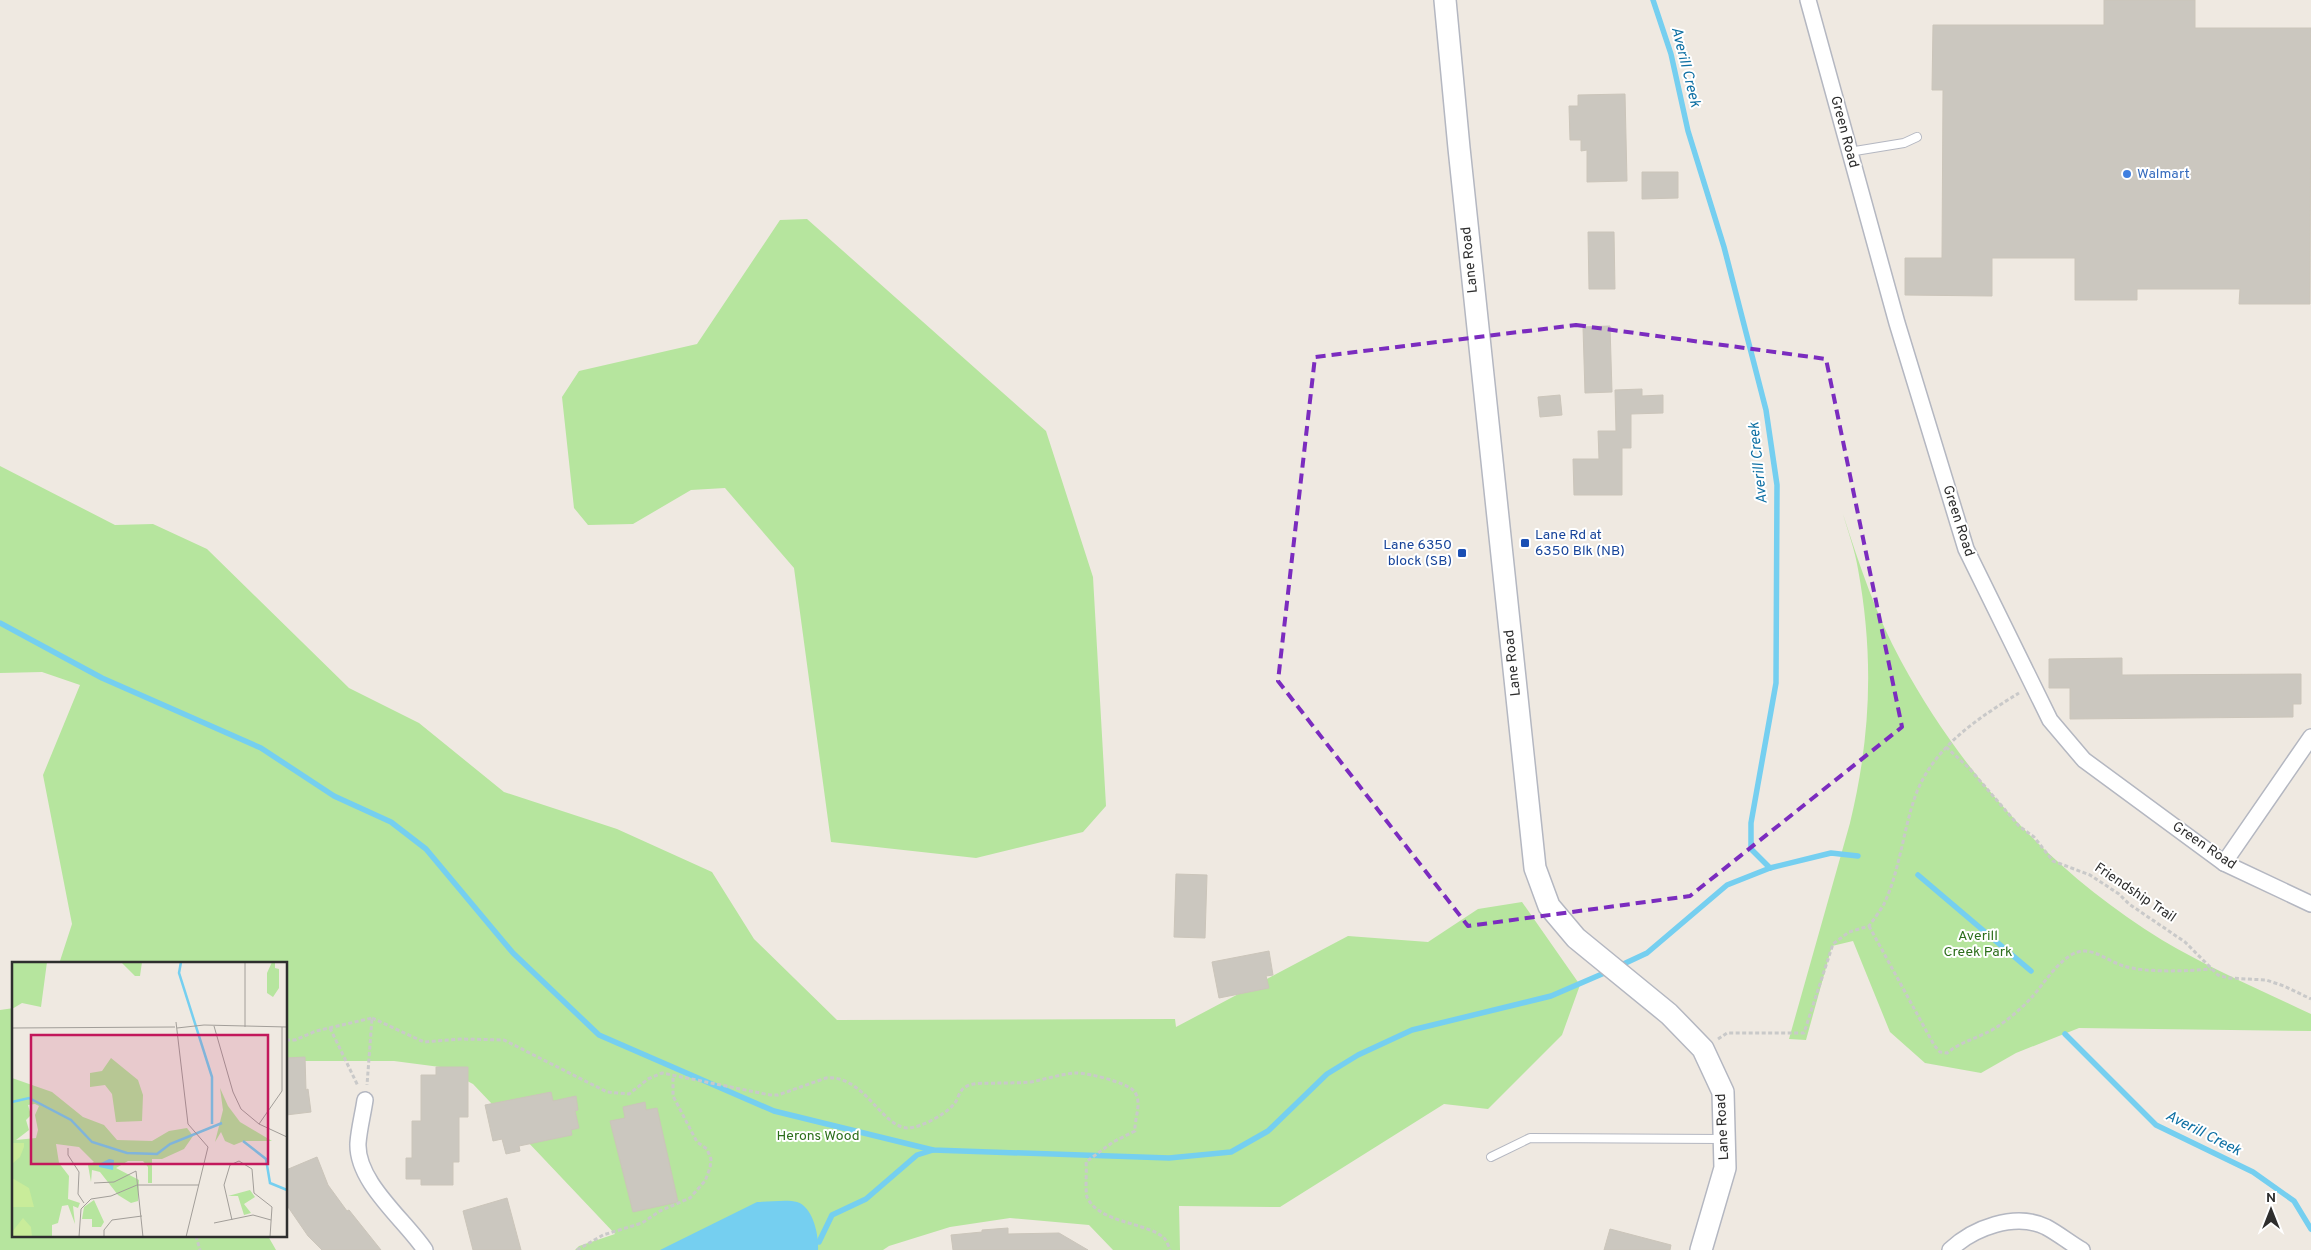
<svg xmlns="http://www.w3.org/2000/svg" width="2311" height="1250" font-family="Overpass,sans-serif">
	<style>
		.green { fill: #b6e59e }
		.water { fill: #75cff0 }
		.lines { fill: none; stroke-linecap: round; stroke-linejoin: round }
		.stream { stroke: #75cff0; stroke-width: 5.5 }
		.building { fill: #cbc7bf; stroke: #cbc5ba }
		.lane-casing { stroke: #b4b7c1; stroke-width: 10 }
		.street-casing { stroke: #b4b7c1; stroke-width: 18 }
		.secondary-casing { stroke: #b4b7c1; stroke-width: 24 }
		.path { stroke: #c9c9c9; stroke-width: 3; stroke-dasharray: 4 2.5; stroke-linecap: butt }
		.lane { stroke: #fff; stroke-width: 8 }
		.street { stroke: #fff; stroke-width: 15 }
		.secondary { stroke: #fff; stroke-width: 21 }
		.marked { fill: none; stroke: #7b2cbf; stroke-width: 4; stroke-dasharray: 10 6; stroke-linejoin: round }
		.shop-dot { fill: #3f7fe0; stroke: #fff; stroke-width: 2 }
		.transit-dot { fill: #1a4fb4; stroke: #fff; stroke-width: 2 }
		.labels { text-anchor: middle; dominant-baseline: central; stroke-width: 4; stroke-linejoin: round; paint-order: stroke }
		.street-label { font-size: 14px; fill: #2e2e2e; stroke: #fff }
		.shop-label { font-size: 14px; fill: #366cbe; stroke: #fff; text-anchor: start }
		.transit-label { font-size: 14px; fill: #164399; stroke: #fff; text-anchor: start }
		.park-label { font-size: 14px; fill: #2c6e1b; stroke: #fff }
		.water-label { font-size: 15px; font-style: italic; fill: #0d6fa3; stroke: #fff }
		.inset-river { fill: none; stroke: #75cff0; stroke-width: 2.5 }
		.inset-road { fill: none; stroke: #a29e99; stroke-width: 1 }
		.view { fill: #c2185b; fill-opacity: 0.15; stroke: #c2185b; stroke-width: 2.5 }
		.inset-edge { fill: none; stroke: #2e2e2e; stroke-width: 2.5 }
	</style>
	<rect width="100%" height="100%" fill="#efe9e1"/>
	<g class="green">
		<polygon points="807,219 1046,431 1093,577 1106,806 1083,832 976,858 831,842 794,568 725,488 691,490 633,524 588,525 574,508 562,397 579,371 697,344 780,220"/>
		<polygon points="0,466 115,525 153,524 207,549 349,688 419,723 504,792 617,829 712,872 754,939 837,1020 1175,1019 1176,1027 1348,936 1428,942 1478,909 1522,902 1580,985 1562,1035 1488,1109 1444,1104 1280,1207 1179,1206 1180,1250 1113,1250 1089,1225 1010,1218 950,1227 889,1246 883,1250 575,1250 579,1246 615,1234 473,1084 440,1067 394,1061 286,1061 286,964 59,964 72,924 43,775 80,685 42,672 0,673"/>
		<path d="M1843,514c16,50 33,101 58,147 62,114 150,211 261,279 47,28 99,50 149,74v17l-232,-3 -63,25 -35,20 -56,-10 -35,-31 -37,-91 -21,5 -26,94 -17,-1 61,-216c21,-87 24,-166 8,-254 -3,-19 -10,-37 -15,-55z"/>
		<polygon points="14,1008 14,1236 268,1236 276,1250 0,1250 0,1010"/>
	</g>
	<path class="water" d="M757,1202c9,0 31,-3 40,0 16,5 22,33 21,48h-158z"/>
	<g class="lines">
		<g class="stream">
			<polyline points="1653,0 1671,54 1688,131 1724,247 1766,410 1777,485 1776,683 1751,823 1751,849 1770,868"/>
			<polyline points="0,623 102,678 261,748 334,796 391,822 426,849 513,953 599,1035 774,1111 933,1150 1169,1158 1231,1152 1268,1131 1327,1074 1358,1055 1412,1030 1551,996 1609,971"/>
			<polyline points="1918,875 2031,971"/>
			<polyline points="1617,967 1647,953 1727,885 1770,868 1831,853 1858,856"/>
			<polyline points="2065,1034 2156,1125 2253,1172 2294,1201 2311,1229"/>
			<polyline points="819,1242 832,1215 866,1199 917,1155 933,1150"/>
		</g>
	</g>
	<g class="building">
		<polygon points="2104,0 2195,0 2195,28 2311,28 2310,304 2239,304 2240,289 2137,289 2137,300 2075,300 2075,258 1992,258 1992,296 1905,295 1905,258 1942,258 1943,90 1932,90 1933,25 2104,25"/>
		<polygon points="1625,94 1627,181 1587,182 1587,150 1581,151 1581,140 1570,140 1569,106 1578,106 1578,95"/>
		<polygon points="1642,172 1678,172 1678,198 1642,199"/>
		<polygon points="1588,232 1614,232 1615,289 1589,289"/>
		<polygon points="1610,326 1612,392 1585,393 1583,327"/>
		<polygon points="1642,389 1642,396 1663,395 1663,413 1631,414 1631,448 1622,448 1622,495 1574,495 1573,459 1599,459 1598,431 1616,431 1615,390"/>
		<polygon points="1560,395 1562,415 1540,417 1538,397"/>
		<polygon points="2122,658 2122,675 2301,674 2301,704 2293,704 2293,717 2070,719 2070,688 2049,688 2049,659"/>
		<polygon points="1176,874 1207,875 1205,938 1174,937"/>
		<polygon points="1269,951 1273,975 1266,976 1269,988 1219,998 1212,962"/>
		<polygon points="305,1057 306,1090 308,1089 311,1112 286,1115 286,1058"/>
		<polygon points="436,1067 468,1067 468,1117 459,1117 459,1162 453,1162 453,1185 421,1185 421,1179 406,1179 406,1158 412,1158 412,1121 421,1121 421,1075 436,1075"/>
		<polygon points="551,1092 553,1101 576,1096 578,1110 575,1111 579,1128 571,1130 572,1135 519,1146 520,1151 506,1154 502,1139 493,1141 485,1105"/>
		<polygon points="645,1102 646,1110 657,1108 678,1202 633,1212 610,1121 625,1118 623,1107"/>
		<polygon points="317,1157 328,1185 347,1211 349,1210 381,1250 322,1250 308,1236 286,1204 286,1170"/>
		<polygon points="507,1198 521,1250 473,1250 463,1211"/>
		<polygon points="1008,1228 1008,1234 1059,1233 1088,1250 953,1250 951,1235 982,1232 982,1230"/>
		<polygon points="1610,1229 1671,1245 1670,1250 1604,1250"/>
	</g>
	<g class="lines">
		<defs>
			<g id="lane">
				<polyline points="1849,152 1904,143 1917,137"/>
				<polyline points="1491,1157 1530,1138 1722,1139"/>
			</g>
			<g id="street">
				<polyline points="1808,0 1897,323 1966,549 2050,720 2084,760 2224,863 2311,904"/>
				<polyline points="2224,863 2311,737"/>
				<path d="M365,1100c-2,14 -6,29 -7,43 -2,39 47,77 67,107"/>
				<path d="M1950,1250c23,-22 65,-38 96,-23 13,7 24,16 36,23"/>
			</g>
			<polyline id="secondary" points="1445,0 1459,148 1535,868 1549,906 1576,938 1669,1014 1703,1049 1723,1092 1725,1168 1701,1250"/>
		</defs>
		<use href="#lane" class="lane-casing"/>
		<use href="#street" class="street-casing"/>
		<use href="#secondary" class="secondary-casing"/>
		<g class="path">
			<polyline points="1946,747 1969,768 2019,826 2034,837 2053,861 2090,875 2119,894 2129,904 2185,942 2218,975 2228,978 2266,980 2284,986 2311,999"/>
			<path d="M1869,926l65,119 6,7 7,1c16,-13 33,-15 50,-26 12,-8 25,-19 35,-30 12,-13 32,-47 53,-46 14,1 25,11 39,15 20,7 65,5 87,3"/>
			<path d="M372,1018l52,24 37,-3 43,1 103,52 22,2 19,-15 14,-6 108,22h8l48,-17c37,-4 55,48 81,50 14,0 39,-14 47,-24 4,-4 5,-13 10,-16 9,-7 23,-4 33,-5 11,0 23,0 34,-1 15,-3 30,-8 45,-9 13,0 49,9 58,18 9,11 0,28 1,40l-22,11 -27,20c1,8 -1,29 1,35 12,27 62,25 78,42 2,3 4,8 5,11"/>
			<polyline points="330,1028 358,1086"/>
			<path d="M1718,1039l9,-6h77l29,-89 16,-12 20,-6c5,-7 11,-15 15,-22 16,-34 19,-73 31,-107 17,-49 63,-79 104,-104"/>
			<polyline points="286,1040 295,1040 316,1031 372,1018 367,1085"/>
			<polyline points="196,1236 200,1250"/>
			<polyline points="577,1250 603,1235 642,1223 660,1211 690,1198 705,1181 710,1168 711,1159 707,1149 697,1142 673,1096 673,1076"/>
		</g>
		<use href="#lane" class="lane"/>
		<use href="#street" class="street"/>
		<use href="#secondary" class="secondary"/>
	</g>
	<path class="marked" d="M1576,325l250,34 76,368 -212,169 -222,30 -190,-245 37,-324z"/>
	<circle class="shop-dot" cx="2127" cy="174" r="5"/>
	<g class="transit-dot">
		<rect x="1520" y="538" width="10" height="10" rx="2.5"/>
		<rect x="1457" y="548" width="10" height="10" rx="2.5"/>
	</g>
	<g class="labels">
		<g class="street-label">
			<text transform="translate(1844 132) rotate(75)">Green Road</text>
			<text transform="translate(1470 260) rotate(-96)">Lane Road</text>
			<text transform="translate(1958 521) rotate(72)">Green Road</text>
			<text transform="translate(1513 663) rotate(-96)">Lane Road</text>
			<text transform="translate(2204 846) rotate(34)">Green Road</text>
			<text transform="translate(2135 893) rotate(34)">Friendship Trail</text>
			<text transform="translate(1723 1127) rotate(-93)">Lane Road</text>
		</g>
		<g class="shop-label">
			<text x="2137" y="174">Walmart</text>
		</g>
		<g class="transit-label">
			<text x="1535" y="535">Lane Rd at<tspan x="1535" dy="16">6350 Blk (NB)</tspan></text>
			<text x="1452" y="545" text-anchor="end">Lane 6350<tspan x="1452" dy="16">block (SB)</tspan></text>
		</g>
		<g class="park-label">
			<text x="1978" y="936">Averill<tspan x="1978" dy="16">Creek Park</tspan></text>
			<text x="818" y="1136">Herons Wood</text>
		</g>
		<g class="water-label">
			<text transform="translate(1685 67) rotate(76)">Averill Creek</text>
			<text transform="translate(1759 463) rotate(-96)">Averill Creek</text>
			<text transform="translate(2203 1134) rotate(27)">Averill Creek</text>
		</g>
	</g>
	<g transform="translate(12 962)">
		<rect width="275" height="275" fill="#efe9e1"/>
		<path d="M0,0h35l-6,45 -19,-4 -10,6zM109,0h21l-2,14h-5zM260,0h3v6l4,1v19l-6,9 -6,-4v-20zM99,96l27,22 5,15 -1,26 -26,1 -4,-28 -7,-9 -15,2v-14l12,-2zM0,116l40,14 31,25 21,8 13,15 35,1 17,-10 18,-3 6,8 -9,13 -22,10h-10v24h-4v-16l-5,-6h-15l-12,7 23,12 -1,21 -7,2 -13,-8 -18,-23 -8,-2 -1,12 -3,-17 6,-3 -15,-15 -23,-3 3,19 10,13 -1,23 12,4 -2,5 -5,-2 2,18 -7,-19 -6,1 -4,17 -6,2v12h-40zM23,142l4,2 -4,9 3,15 -2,8 -20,2 13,-10 -3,-10 5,-5 -3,-10zM208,126l8,18 12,16 32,19h-28l-10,4 -9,-4 -4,-9 -6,10 8,-32zM238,228l5,7 -11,7 7,9 -7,2 -6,-19h-10zM82,238l10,22 -3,5h-9v-8h-10l2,-12z" fill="#b6e59e" fill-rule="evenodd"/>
		<path d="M0,181h12v4l-4,10 -8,7zM0,216l17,10 5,19h-22zM11,256l8,9 1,10h-19l-1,-5z" fill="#c9ec9a"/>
		<path d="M97,197l5,1 -1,10 -14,-3v-3z" fill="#75cff0"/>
		<path class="inset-river" d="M169,0l-2,11 33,104v47M0,140l17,-4 42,22 21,22 35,11 30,1 13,-10 52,-21M231,179l23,18 4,24 17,7"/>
		<path class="inset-road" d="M164,60l12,102 20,23 -22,90M202,64l19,66 8,17 18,15 28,13M233,65v-65M0,66l163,-1M165,66l27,-3 83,2M247,162l23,-33v-64M56,186v7l11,17 -1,22 6,9M82,221l20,-1 22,-11 7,66M220,258l-8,-35 6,-20 9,-4 13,8 2,24 18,14 -2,30M202,261l39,-8 18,5M67,275l2,-28 10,-10 20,-3 26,-11h62M92,275v-7l8,-10 30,-4"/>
		<path class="view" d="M19,73h237v129h-237z"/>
		<rect width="275" height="275" class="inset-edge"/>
	</g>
	<g transform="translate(2271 1210)" stroke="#ffffff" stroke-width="4" paint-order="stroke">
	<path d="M0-4L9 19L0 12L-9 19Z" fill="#2e2e2e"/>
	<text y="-8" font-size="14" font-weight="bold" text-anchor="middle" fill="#2e2e2e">N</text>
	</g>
</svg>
